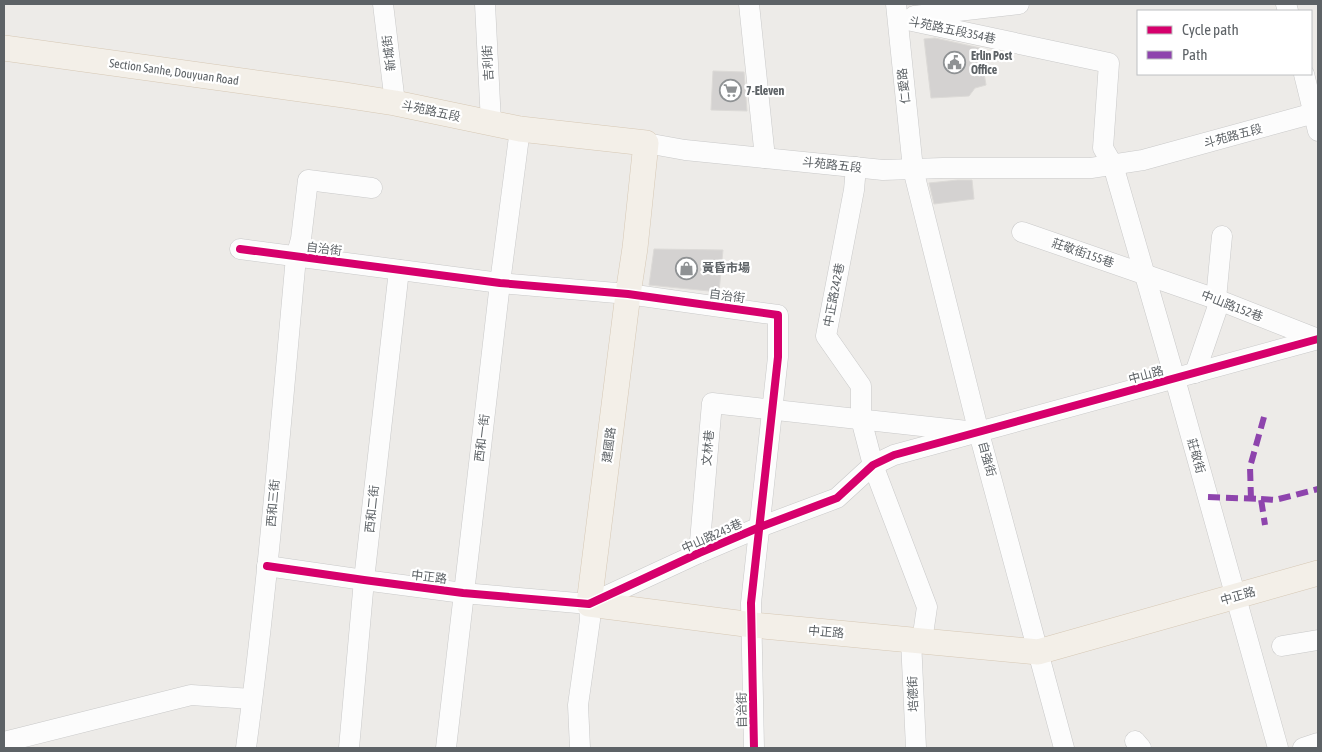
<svg xmlns="http://www.w3.org/2000/svg" width="1322" height="752" font-family="'Asap Condensed','Noto Sans TC',sans-serif">
	<style>
		.building { fill: #d4d2d1; stroke: #dcdad7 }
		.lines { fill: none; stroke-linecap: round; stroke-linejoin: round }
		.minor-casing { stroke: #c9c9c9; stroke-width: 21 }
		.major-casing { stroke: #d6c8b5; stroke-width: 26 }
		.minor { stroke: #fcfcfc; stroke-width: 20 }
		.major { stroke: #f3efe8; stroke-width: 25 }
		.quiet { stroke: #8e44ad; stroke-width: 6; stroke-dasharray: 12 6; stroke-linecap: butt }
		.cycleway-casing { stroke: #fff; stroke-width: 11 }
		.cycleway { stroke: #d6006c; stroke-width: 8 }
		.labels { text-anchor: middle; dominant-baseline: central; stroke-width: 4.5; stroke-linejoin: round; paint-order: stroke }
		.street-label { font-size: 12px; fill: #5d6266; stroke: #fff }
		.poi-label { font-size: 12px; font-weight: bold; fill: #5d6266; stroke: #fff; text-anchor: start }
	</style>
	<rect width="100%" height="100%" fill="#edebe8"/>
	<g class="building">
		<polygon points="935,38 980,48 986,85 975,88 969,96 931,98 924,39"/>
		<polygon points="713,71 744,72 747,111 711,110"/>
		<polygon points="958,180 972,180 974,199 934,204 929,183"/>
		<polygon points="654,249 723,250 719,292 649,285"/>
	</g>
	<g class="lines">
		<defs>
			<g id="minor">
				<polyline points="383,4 395,103"/>
				<polyline points="485,4 491,123"/>
				<polyline points="749,4 765,158"/>
				<polyline points="896,4 913,169 979,433 1064,748"/>
				<polyline points="1286,4 1288,11"/>
				<polyline points="914,16 1019,4"/>
				<polyline points="898,18 1109,63 1103,148 1113,165 1175,379 1278,748"/>
				<polyline points="1304,74 1318,131"/>
				<polyline points="646,143 685,150 883,170 943,168 1091,168 1143,160 1318,112"/>
				<polyline points="856,167 854,190 826,336 861,386 861,419 873,465 927,607 922,641"/>
				<polyline points="1022,232 1216,299 1318,339"/>
				<polyline points="240,249 500,283 628,294 778,315 778,357 751,603 754,748"/>
				<polyline points="1195,373 1218,306 1216,299 1222,236"/>
				<polyline points="699,553 712,403 967,431"/>
				<polyline points="267,566 364,580 463,593 589,604 699,553 760,527 837,498 873,465 894,455 1318,339"/>
				<polyline points="911,640 916,748"/>
				<polyline points="1282,646 1318,640"/>
				<polyline points="1135,741 1141,748"/>
				<polyline points="4,742 191,695 252,699"/>
				<path d="M246,748c22,-163 35,-328 50,-491l5,-18 7,-59 64,8"/>
				<polyline points="349,748 364,580 399,270"/>
				<polyline points="446,748 500,283 520,129"/>
				<polyline points="580,748 578,705 590,620 589,604"/>
				<polyline points="1303,748 1318,743"/>
			</g>
			<polyline id="major" points="4,48 344,95 395,103 520,129 646,143 635,248 628,294 589,604 753,625 1038,652 1318,573"/>
		</defs>
		<use href="#minor" class="minor-casing"/>
		<use href="#major" class="major-casing"/>
		<use href="#minor" class="minor"/>
		<use href="#major" class="major"/>
		<g class="quiet">
			<polyline points="1208,497 1261,499 1265,525"/>
			<polyline points="1251,499 1250,467 1264,417"/>
			<polyline points="1261,499 1275,500 1318,489"/>
		</g>
		<defs>
			<g id="cycleway">
				<polyline points="240,249 500,283 628,294 778,315 778,357 751,603 754,748"/>
				<polyline points="267,566 364,580 463,593 589,604 699,553 760,527 837,498 873,465 894,455 1318,339"/>
			</g>
		</defs>
		<use href="#cycleway" class="cycleway-casing"/>
		<use href="#cycleway" class="cycleway"/>
	</g>
	<defs>
		<symbol id="civic-ring" viewBox="-11 -11 22 22"><circle r="9.5" fill="#fff" stroke="#8f9294" stroke-width="1.5"/><path d="M-.6-6.5H3V-4.5H.6V-3L4-1V1h2V6H-6V1h2V-1L-.6-3ZM-1.2 2.5V6h2.4V2.5Z" fill="#8f9294"/></symbol>
		<symbol id="supermarket-ring" viewBox="-11 -11 22 22"><circle r="9.5" fill="#fff" stroke="#8f9294" stroke-width="1.5"/><path d="M-6-5.5h2.5l.6 2H6L4.5 2H-2.5L-4.4-4H-6ZM-1.5 3.2a1.3 1.3 0 1 0 .1 0ZM3 3.2a1.3 1.3 0 1 0 .1 0Z" fill="#8f9294"/></symbol>
		<symbol id="shop-ring" viewBox="-11 -11 22 22"><circle r="9.5" fill="#fff" stroke="#8f9294" stroke-width="1.5"/><path d="M-5-2.5h2.3a2.7 3.5 0 0 1 5.4 0H5L5.5 6h-11ZM-1.5-2.5h3a1.5 2.3 0 0 0-3 0Z" fill="#8f9294"/></symbol>
	</defs>
	<g fill-rule="evenodd">
		<use href="#civic-ring" x="942" y="50" width="25" height="25"/>
		<use href="#supermarket-ring" x="718" y="78" width="25" height="25"/>
		<use href="#shop-ring" x="674" y="256" width="25" height="25"/>
	</g>
	<g class="labels">
		<g class="street-label">
			<text transform="translate(952 30) rotate(12)">斗苑路五段354巷</text>
			<text transform="translate(389 53) rotate(-97)">新城街</text>
			<text transform="translate(488 63) rotate(-93)">吉利街</text>
			<text transform="translate(174 72) rotate(8)">Section Sanhe, Douyuan Road</text>
			<text transform="translate(904 86) rotate(-96)">仁愛路</text>
			<text transform="translate(431 111) rotate(12)">斗苑路五段</text>
			<text transform="translate(1233 136) rotate(-15)">斗苑路五段</text>
			<text transform="translate(832 165) rotate(6)">斗苑路五段</text>
			<text transform="translate(324 249) rotate(7)">自治街</text>
			<text transform="translate(1083 253) rotate(19)">莊敬街155巷</text>
			<text transform="translate(834 295) rotate(-79)">中正路242巷</text>
			<text transform="translate(727 296) rotate(8)">自治街</text>
			<text transform="translate(1232 306) rotate(21)">中山路152巷</text>
			<text transform="translate(1146 375) rotate(-15)">中山路</text>
			<text transform="translate(482 438) rotate(-83)">西和一街</text>
			<text transform="translate(609 445) rotate(-83)">建國路</text>
			<text transform="translate(708 448) rotate(-85)">文林巷</text>
			<text transform="translate(1196 456) rotate(74)">莊敬街</text>
			<text transform="translate(987 459) rotate(75)">自強街</text>
			<text transform="translate(273 503) rotate(-85)">西和三街</text>
			<text transform="translate(372 509) rotate(-84)">西和二街</text>
			<text transform="translate(712 536) rotate(-24)">中山路243巷</text>
			<text transform="translate(429 577) rotate(7)">中正路</text>
			<text transform="translate(1238 596) rotate(-16)">中正路</text>
			<text transform="translate(826 632) rotate(5)">中正路</text>
			<text transform="translate(913 694) rotate(-92)">培德街</text>
			<text transform="translate(742 710) rotate(-91)">自治街</text>
		</g>
		<g class="poi-label">
			<text x="971" y="56">Erlin Post<tspan x="971" dy="14">Office</tspan></text>
			<text x="746" y="91">7-Eleven</text>
			<text x="702" y="268">黃昏市場</text>
		</g>
	</g>
	<rect width="1322" height="752" fill="none" stroke="#5d6266" stroke-width="10"/>
	<rect x="1137" y="10" width="175" height="65" fill="#ffffff" stroke="#bec0c2"/>
	<rect x="1147" y="26" width="25" height="8" fill="#d6006c" stroke="#bec0c2"/>
	<text x="1182" y="35" font-size="15" fill="#5d6266">Cycle path</text>
	<rect x="1147" y="51" width="25" height="8" fill="#8e44ad" stroke="#bec0c2"/>
	<text x="1182" y="60" font-size="15" fill="#5d6266">Path</text>
</svg>
